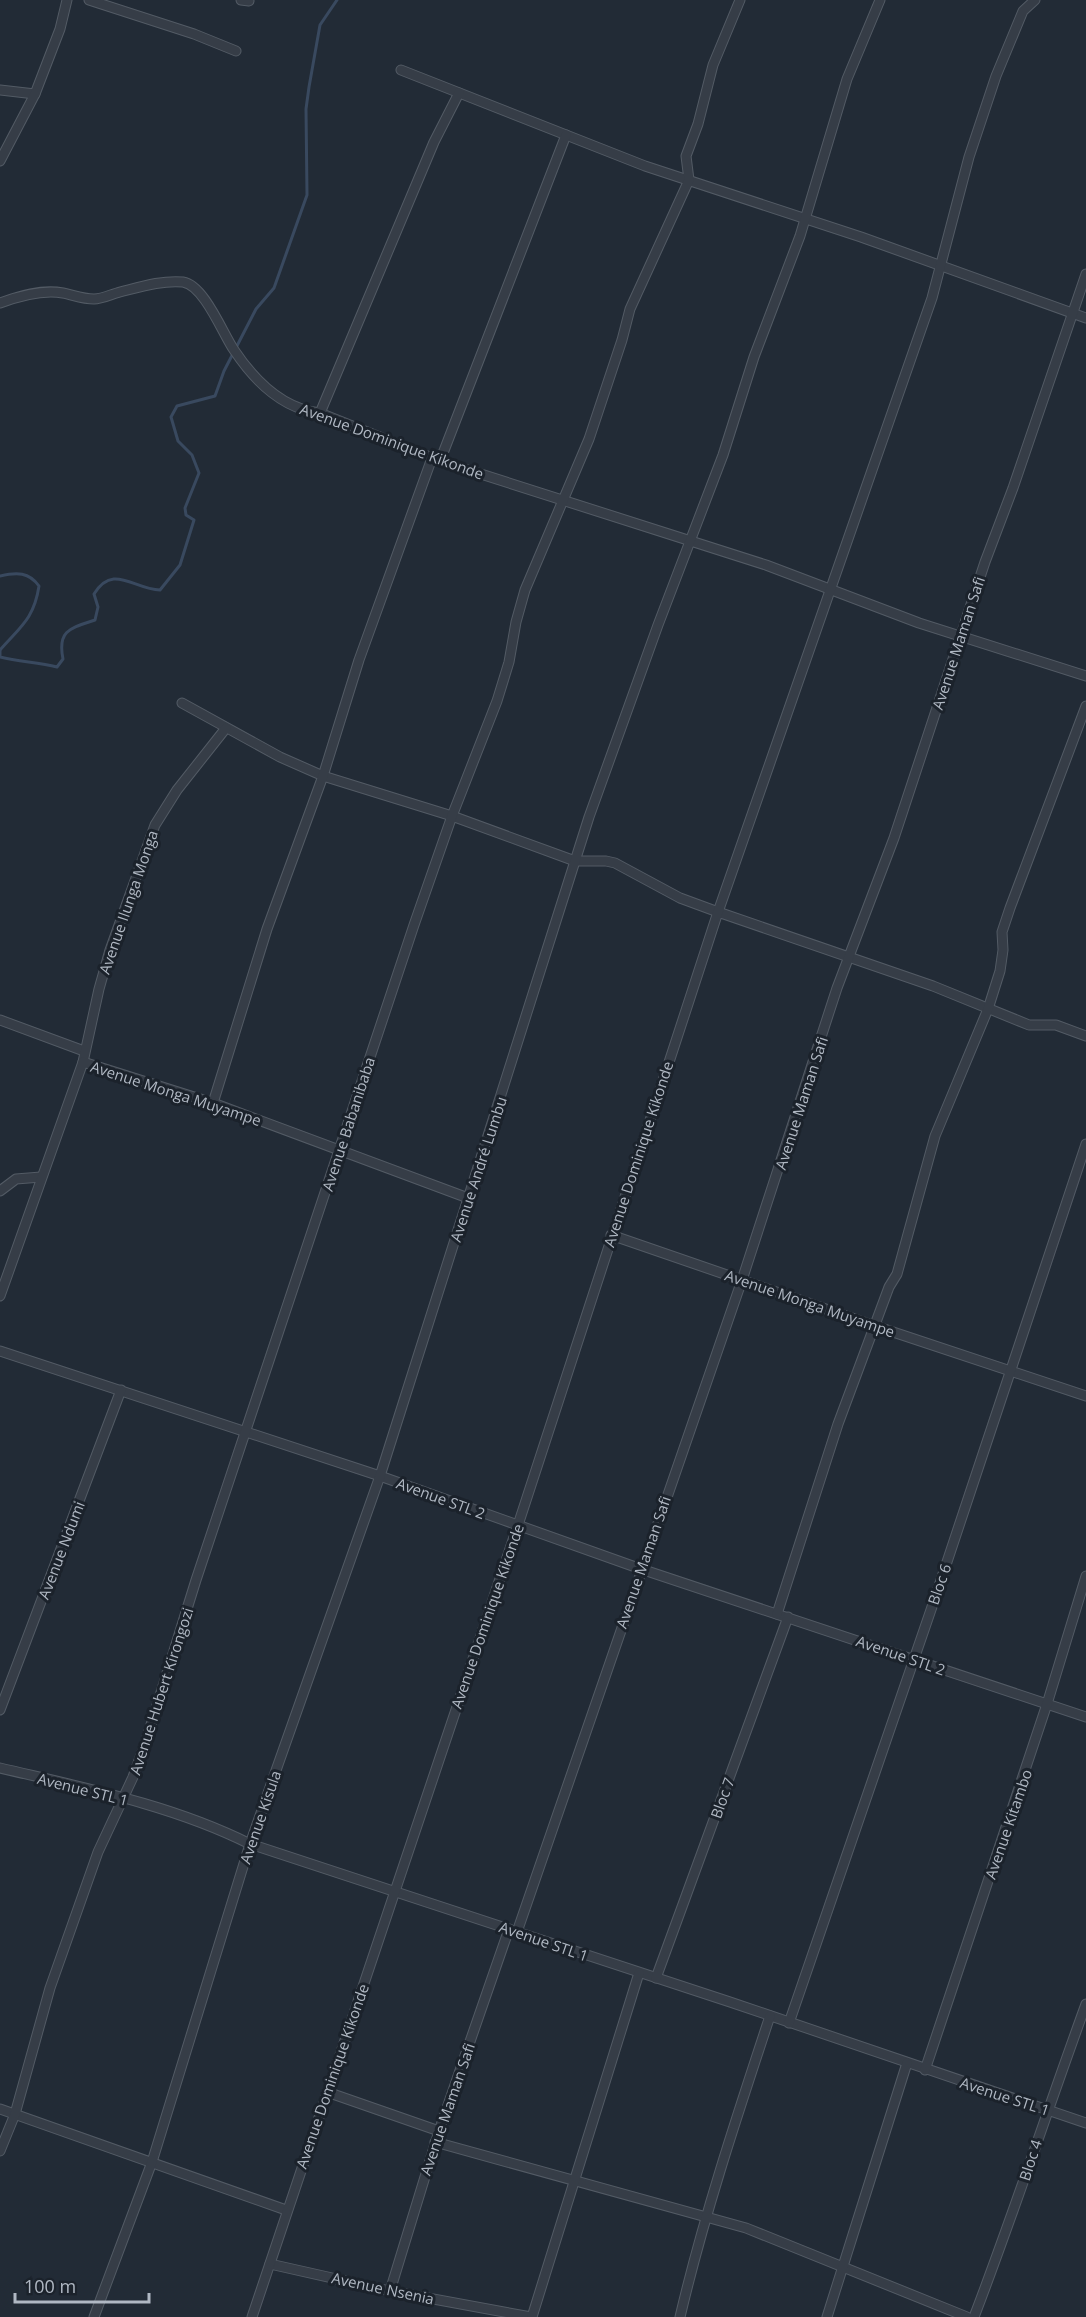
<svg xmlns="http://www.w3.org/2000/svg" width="1086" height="2317" font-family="'Open Sans',sans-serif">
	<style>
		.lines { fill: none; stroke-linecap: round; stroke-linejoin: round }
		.stream { stroke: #39495f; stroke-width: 3 }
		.minor-casing { stroke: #535b65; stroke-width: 11 }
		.minor { stroke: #363d47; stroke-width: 9 }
		.labels { text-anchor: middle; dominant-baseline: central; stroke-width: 6; stroke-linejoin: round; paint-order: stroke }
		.street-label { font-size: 15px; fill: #b0b8c3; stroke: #1b222b }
	</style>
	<rect width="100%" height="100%" fill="#222b36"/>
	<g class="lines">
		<g class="stream">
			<path d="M0,576c17,-4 29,-4 39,10 -5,33 -19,41 -39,64"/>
			<path d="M0,651v6c20,5 38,5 57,10l6,-8c-6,-29 8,-31 32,-39l3,-13 -4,-13c19,-31 39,-5 66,-4l20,-25 14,-45 -8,-5 -1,-7 14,-35 -7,-18 -14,-14 -7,-24 6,-11 38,-10 9,-25 32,-62 18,-21 33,-93 -1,-86 3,-22 11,-62 17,-25"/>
		</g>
		<defs>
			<g id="minor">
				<polyline points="89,0 194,34 236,51"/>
				<polyline points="241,0 249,1"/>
				<polyline points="401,70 645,166 861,237 1086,318"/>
				<polyline points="0,90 35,94"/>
				<polyline points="0,161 35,94 60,29 67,0"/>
				<path d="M0,303c19,-7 42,-14 63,-10 10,2 20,6 31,6 8,0 18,-5 26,-7 20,-5 42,-12 63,-10 21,3 40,52 51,68 20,30 49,59 86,63l120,48 326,104 153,58 167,53"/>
				<polyline points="320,413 434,142 459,93"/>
				<polyline points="440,461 566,135"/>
				<polyline points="182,703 280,757 323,776 452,816 575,861 606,861 615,863 680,898 718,912 933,986 1029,1025 1056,1025 1086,1036"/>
				<polyline points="0,1020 84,1051"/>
				<polyline points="83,1062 99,989 110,950 155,825 177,790 226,728"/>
				<polyline points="213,1103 267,929 323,776 359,660 432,458"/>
				<polyline points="0,1191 16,1179 41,1177"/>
				<polyline points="611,1235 875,1326 1086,1396"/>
				<polyline points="0,1296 83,1062 213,1103 468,1198"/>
				<polyline points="0,1351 380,1476 641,1569 1086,1717"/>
				<polyline points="777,1614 838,1424 889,1287 897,1274 935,1136 988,1009 1000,971 1003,950 1002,932 1010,908 1086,706"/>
				<polyline points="0,1710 121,1390"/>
				<path d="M0,1768c85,20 172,37 250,76l480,158 356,121"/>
				<polyline points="517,1932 742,1280 837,988 894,838 985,562 1013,488 1086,274"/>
				<polyline points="656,1978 788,1617"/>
				<polyline points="789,2023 935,1598 1086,1144"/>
				<polyline points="925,2070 1047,1704 1086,1576"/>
				<polyline points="327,2092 439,2131"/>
				<polyline points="0,2109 286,2210"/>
				<polyline points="435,2142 746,2228 967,2317"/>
				<polyline points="0,2151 15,2114 50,1988 98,1852 133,1777 145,1744 196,1580 414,925 452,816 497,701 509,662 516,622 525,590 589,439 622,340 630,309 689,180 686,156 698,124 713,65 740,0"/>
				<polyline points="270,2264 390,2291 531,2317"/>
				<polyline points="390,2291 439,2131 509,1929"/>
				<polyline points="94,2317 152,2162 250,1844 380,1476 589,817 658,625 723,455 754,357 800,236 847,79 880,0"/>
				<polyline points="252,2317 518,1525 718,912 932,298 969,157 996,76 1023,11 1035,0"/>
				<polyline points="532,2317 639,1973"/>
				<path d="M680,2317c24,-102 57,-201 90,-301"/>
				<polyline points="827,2317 907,2063"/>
				<path d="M974,2317c40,-104 74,-209 112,-313"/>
			</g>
		</defs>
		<use href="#minor" class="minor-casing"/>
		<use href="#minor" class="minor"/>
	</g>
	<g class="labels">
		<g class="street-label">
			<text transform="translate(392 441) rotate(20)">Avenue Dominique Kikonde</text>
			<text transform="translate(958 643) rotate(-72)">Avenue Maman Safi</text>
			<text transform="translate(128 902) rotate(-71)">Avenue Ilunga Monga</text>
			<text transform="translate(176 1093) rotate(18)">Avenue Monga Muyampe</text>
			<text transform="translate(801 1103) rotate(-72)">Avenue Maman Safi</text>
			<text transform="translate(348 1124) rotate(-72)">Avenue Babanibaba</text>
			<text transform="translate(638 1154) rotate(-72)">Avenue Dominique Kikonde</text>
			<text transform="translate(478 1169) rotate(-72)">Avenue André Lumbu</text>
			<text transform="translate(810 1303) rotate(19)">Avenue Monga Muyampe</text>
			<text transform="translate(441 1498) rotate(20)">Avenue STL 2</text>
			<text transform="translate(61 1550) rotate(-69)">Avenue Ndumi</text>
			<text transform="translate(643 1562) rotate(-71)">Avenue Maman Safi</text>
			<text transform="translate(939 1584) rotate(-71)">Bloc 6</text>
			<text transform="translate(487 1616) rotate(-71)">Avenue Dominique Kikonde</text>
			<text transform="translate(901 1655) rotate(19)">Avenue STL 2</text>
			<text transform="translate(161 1691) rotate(-72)">Avenue Hubert Kirongozi</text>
			<text transform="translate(83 1789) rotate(14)">Avenue STL 1</text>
			<text transform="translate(722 1798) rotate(-70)">Bloc 7</text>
			<text transform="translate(260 1817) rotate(-71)">Avenue Kisula</text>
			<text transform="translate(1008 1824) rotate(-71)">Avenue Kitambo</text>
			<text transform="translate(544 1941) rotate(19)">Avenue STL 1</text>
			<text transform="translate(332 2076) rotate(-71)">Avenue Dominique Kikonde</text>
			<text transform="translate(1005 2096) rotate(18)">Avenue STL 1</text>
			<text transform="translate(447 2109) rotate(-71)">Avenue Maman Safi</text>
			<text transform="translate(1030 2160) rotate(-72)">Bloc 4</text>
			<text transform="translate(383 2288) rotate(12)">Avenue Nsenia</text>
		</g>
	</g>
	<path d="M15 2293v9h134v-9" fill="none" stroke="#b0b8c3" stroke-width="3"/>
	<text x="24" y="2293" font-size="18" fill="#b0b8c3" stroke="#1b222b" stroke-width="4.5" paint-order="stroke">100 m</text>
</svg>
